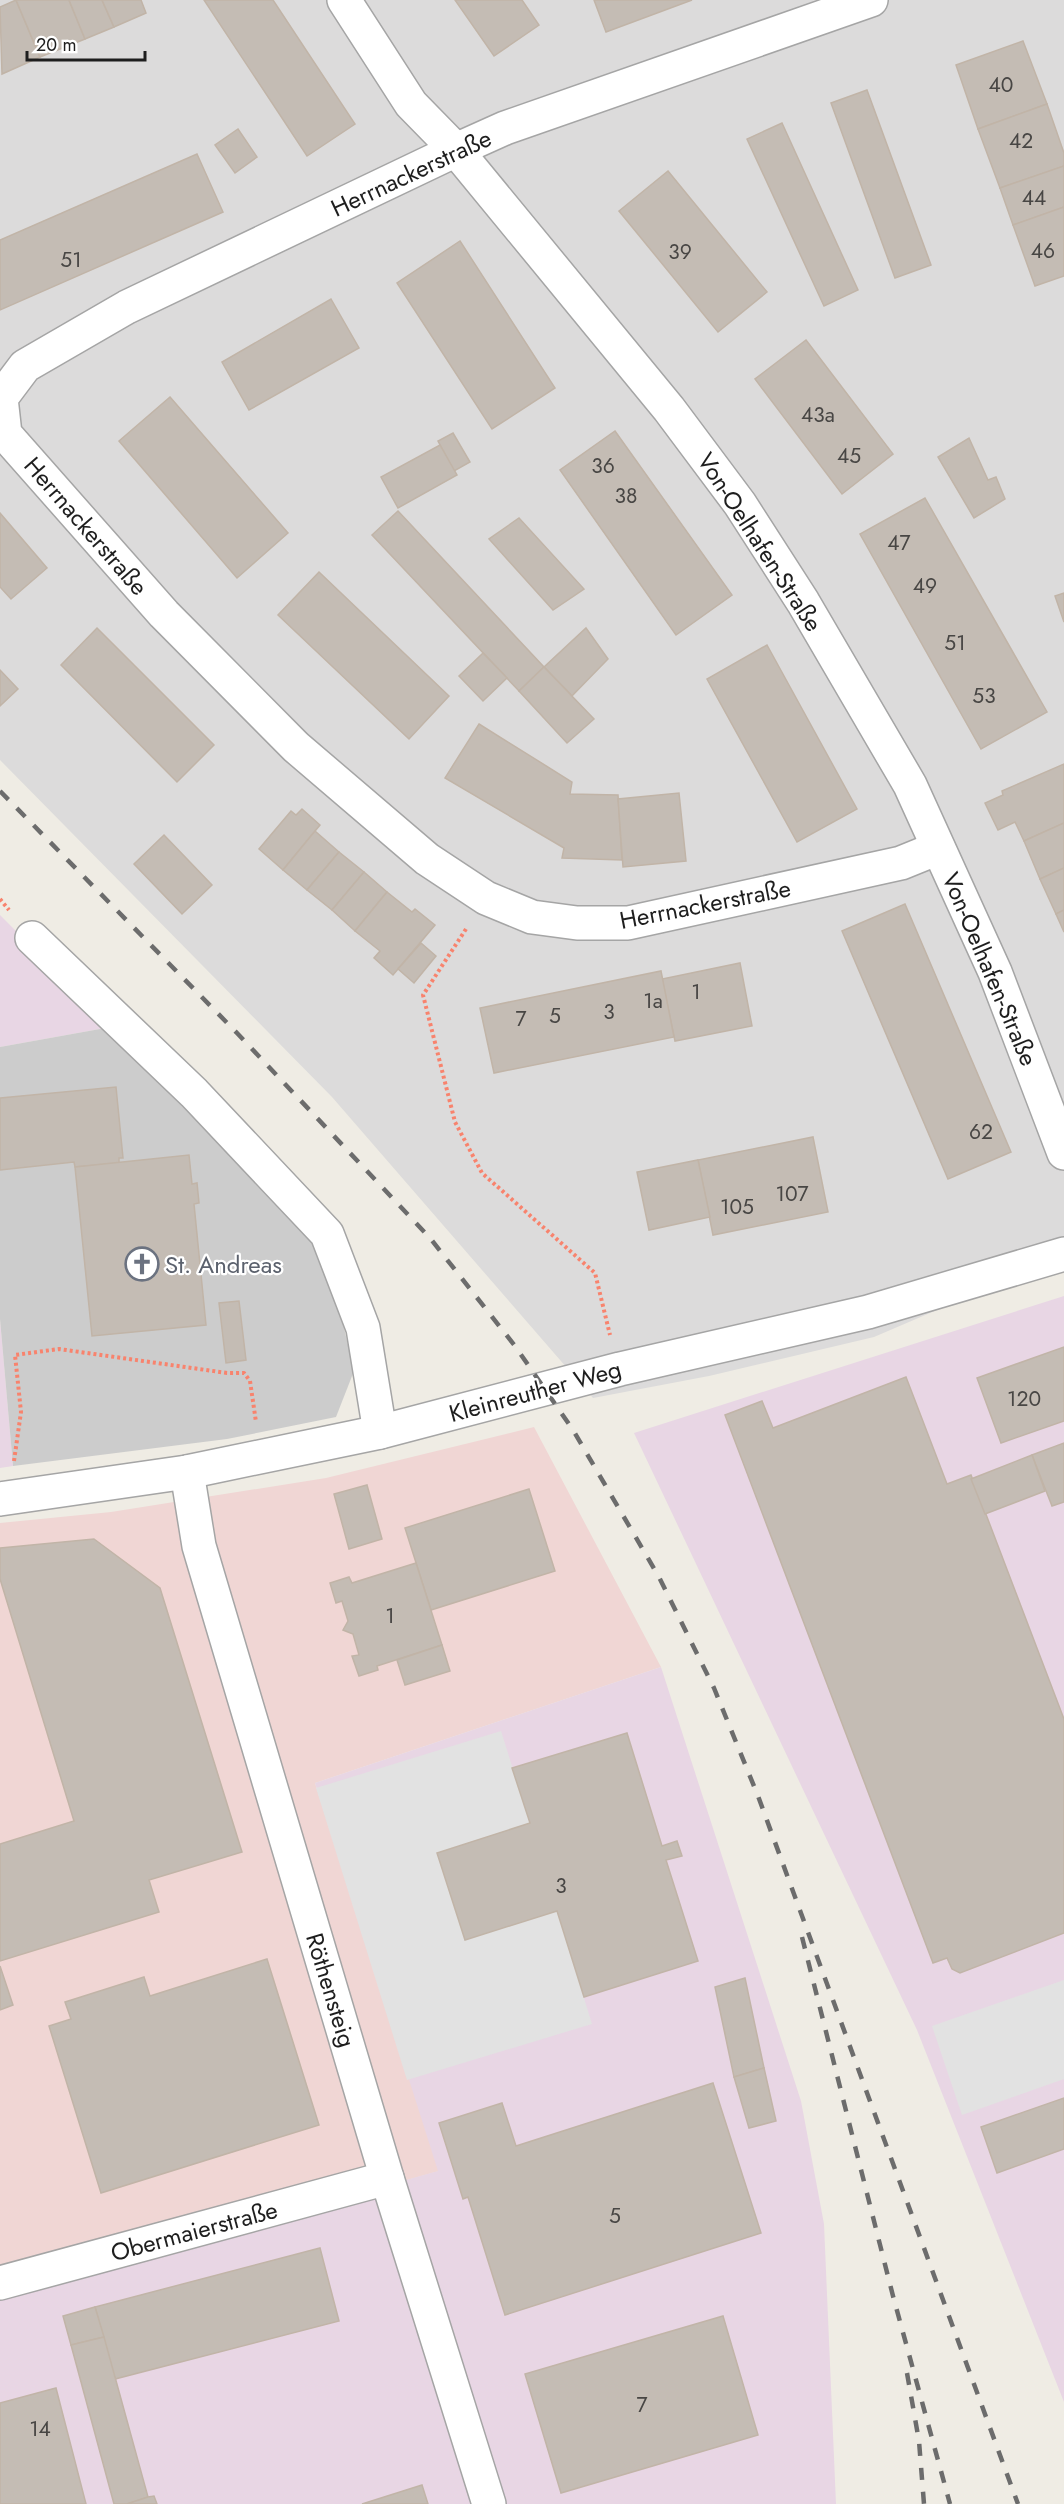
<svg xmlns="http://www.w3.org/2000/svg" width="1064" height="2504" font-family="Jost,sans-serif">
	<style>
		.residential { fill: #dcdbdb }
		.commercial { fill: #f0d6d4 }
		.industrial { fill: #e8d6e4 }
		.religious { fill: #ccc }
		.parking { fill: #e2e2e2 }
		.building { fill: #c4bcb4; stroke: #c1b4a7; stroke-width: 1.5 }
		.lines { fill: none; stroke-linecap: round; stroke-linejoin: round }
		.minor-casing { stroke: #a5a5a5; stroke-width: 36 }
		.path { stroke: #f8836d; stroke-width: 4; stroke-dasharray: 3 3; stroke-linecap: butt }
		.minor { stroke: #fff; stroke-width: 33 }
		.rail { stroke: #6c6c6c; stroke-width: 4.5; stroke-dasharray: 12 12; stroke-linecap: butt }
		.labels { text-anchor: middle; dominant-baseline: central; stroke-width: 4.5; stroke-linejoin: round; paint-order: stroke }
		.number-label { font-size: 21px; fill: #484644 }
		.street-label { font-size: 24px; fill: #1e1e1e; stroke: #fff }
		.worship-label { font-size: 24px; fill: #5b616d; stroke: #fff; text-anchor: start }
	</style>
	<rect width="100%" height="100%" fill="#efece4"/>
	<polygon class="residential" points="0,0 1064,0 1064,1260 1035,1268 874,1337 709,1376 593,1398 332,1097 0,760"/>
	<polygon class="commercial" points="534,1427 661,1667 315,1783 439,2171 0,2295 0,1523 111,1512 326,1478"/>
	<g class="industrial">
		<polygon points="0,915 111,1027 0,1047"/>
		<polygon points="1064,1296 1064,2402 917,2030 634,1433"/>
		<polygon points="0,1319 13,1466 0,1468"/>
		<polygon points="661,1667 801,2101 824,2224 836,2504 0,2504 0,2295 438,2171 315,1783"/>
	</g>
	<polygon class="religious" points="111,1027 325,1246 354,1371 336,1417 227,1439 13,1466 0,1319 0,1047"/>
	<g class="parking">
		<polygon points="501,1731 530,1823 438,1853 465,1939 557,1911 592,2024 407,2080 316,1788"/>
		<polygon points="1064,1980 1064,2079 962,2115 932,2026"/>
	</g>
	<g class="building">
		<polygon points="16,0 40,57 2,74 0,7"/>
		<polygon points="16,0 69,0 85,39 40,57"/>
		<polygon points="69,0 102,0 114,27 85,39"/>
		<polygon points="102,0 141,0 146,13 114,27"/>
		<polygon points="204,0 273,0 355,124 307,156"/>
		<polygon points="455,0 522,0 539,25 494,56"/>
		<polygon points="594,0 692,0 606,32"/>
		<polygon points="1023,41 1047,104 978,129 956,65"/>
		<polygon points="867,90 931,265 895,278 831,103"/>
		<polygon points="1047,104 1064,153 1064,166 1000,188 978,129"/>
		<polygon points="782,123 858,290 824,306 747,139"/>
		<polygon points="238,129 257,157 235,173 215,145"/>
		<polygon points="197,154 223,212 0,310 0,240"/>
		<polygon points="1064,166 1064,207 1013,225 1000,188"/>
		<polygon points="668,171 767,292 718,332 619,211"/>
		<polygon points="1064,207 1064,276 1035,286 1013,225"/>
		<polygon points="460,241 555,388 492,429 397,283"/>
		<polygon points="331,299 359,348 249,410 222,362"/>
		<polygon points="806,340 893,454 842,494 755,379"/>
		<polygon points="170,397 288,533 237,578 119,441"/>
		<polygon points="615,431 732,595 676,635 560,470"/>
		<polygon points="453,433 470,462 454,471 438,441"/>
		<polygon points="969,438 988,480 996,477 1005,499 974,518 938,457"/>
		<polygon points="440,445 457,475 398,508 381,477"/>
		<polygon points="925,498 1047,712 981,749 860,534"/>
		<polygon points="398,511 544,667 519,691 372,535"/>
		<polygon points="0,513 47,568 11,599 0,587"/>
		<polygon points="519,518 584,589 553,610 489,539"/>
		<polygon points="319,572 449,696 409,739 278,615"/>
		<polygon points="1064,593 1064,622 1055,596"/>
		<polygon points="97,628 214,745 177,782 61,665"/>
		<polygon points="586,628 608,659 572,696 544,667"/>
		<polygon points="767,645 857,809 797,842 707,679"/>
		<polygon points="483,653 507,678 483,701 459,676"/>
		<polygon points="544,667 594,719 567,743 519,691"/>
		<polygon points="0,670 18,689 0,706"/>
		<polygon points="479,724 572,782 570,794 618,795 622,860 562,858 564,848 445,778"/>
		<polygon points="1064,764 1064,823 1024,841 1015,822 998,830 985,803 1003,795 1002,791"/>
		<polygon points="679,793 686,861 623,867 618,799"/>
		<polygon points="302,809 320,825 283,870 259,849 291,811 296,815"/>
		<polygon points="1064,823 1064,868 1040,879 1024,841"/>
		<polygon points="315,831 339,852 307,890 283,870"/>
		<polygon points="164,835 212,885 182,914 134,864"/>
		<polygon points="339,852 364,872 332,910 307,890"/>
		<polygon points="1064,868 1064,910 1056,914 1040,879"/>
		<polygon points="364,872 387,892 355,931 332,910"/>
		<polygon points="387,892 412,912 415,909 435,925 393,975 374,958 380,951 355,931"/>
		<polygon points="905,904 1011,1152 948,1179 842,931"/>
		<polygon points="1064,910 1064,932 1056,914"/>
		<polygon points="421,943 436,956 414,983 398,969"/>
		<polygon points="740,963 752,1026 675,1041 662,979"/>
		<polygon points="661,971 674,1037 494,1073 480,1008"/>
		<polygon points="116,1087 123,1158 119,1158 119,1163 75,1167 74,1162 0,1170 0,1098"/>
		<polygon points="813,1137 828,1212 713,1235 698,1160"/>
		<polygon points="189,1155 192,1184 197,1183 199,1203 194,1204 206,1325 92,1336 75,1167"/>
		<polygon points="698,1160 710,1217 649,1230 637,1172"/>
		<polygon points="239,1301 246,1360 226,1363 219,1303"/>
		<polygon points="1064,1347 1064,1421 1001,1443 977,1378"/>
		<polygon points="906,1377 947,1484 971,1475 1064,1719 1064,1933 960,1973 952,1969 947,1958 933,1963 725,1415 762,1401 773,1428"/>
		<polygon points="1064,1443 1064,1502 1052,1506 1032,1455"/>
		<polygon points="1032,1455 1045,1491 985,1514 971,1479"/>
		<polygon points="367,1485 382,1539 349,1549 334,1494"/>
		<polygon points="529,1489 555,1571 431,1610 405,1528"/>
		<polygon points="94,1539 160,1588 242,1852 149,1880 159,1912 0,1961 0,1844 74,1821 0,1579 0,1548"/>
		<polygon points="416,1563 442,1645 377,1666 378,1670 359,1676 352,1656 359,1655 353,1634 343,1630 348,1621 342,1601 336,1603 330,1583 349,1577 352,1583"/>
		<polygon points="442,1645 450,1671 405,1685 397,1660"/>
		<polygon points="627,1733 662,1846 677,1841 682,1856 666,1860 698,1961 584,1997 557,1911 465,1940 437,1853 530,1823 512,1768"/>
		<polygon points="267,1959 319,2125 101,2193 49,2026 71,2019 65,2002 144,1977 150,1996"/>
		<polygon points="0,1966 13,2005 0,2010"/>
		<polygon points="745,1978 764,2068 734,2077 715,1987"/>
		<polygon points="764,2068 776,2121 749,2128 734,2077"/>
		<polygon points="713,2083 761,2233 505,2315 468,2197 463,2199 439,2123 502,2103 516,2146"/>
		<polygon points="1064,2098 1064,2149 997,2173 981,2127"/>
		<polygon points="320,2248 339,2321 115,2379 95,2307"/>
		<polygon points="95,2307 104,2337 71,2345 63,2316"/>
		<polygon points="723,2316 758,2435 561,2493 525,2374"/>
		<polygon points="104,2337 148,2497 127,2504 114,2504 71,2345"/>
		<polygon points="56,2388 86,2504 0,2504 0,2403"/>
		<polygon points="422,2485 428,2504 362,2504"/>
		<polygon points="154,2496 157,2504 127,2504 148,2497"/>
	</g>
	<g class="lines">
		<defs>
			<g id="minor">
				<polyline points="344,0 411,104 456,150 669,409 740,504 803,602 910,785 995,972 1064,1153"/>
				<polyline points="871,0 505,128 456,150 127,307 25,366 1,398 5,434 164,614 296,747 427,859 486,898 532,917 577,923 628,923 901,863 938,848"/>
				<polyline points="32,938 194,1093 327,1234 363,1328 380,1432"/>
				<polyline points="187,1472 199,1546 387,2178 489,2504"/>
				<polyline points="0,1499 187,1472 380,1432 620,1369 868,1312 1064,1254"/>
				<polyline points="0,2283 387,2178"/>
			</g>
		</defs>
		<use href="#minor" class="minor-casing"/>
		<g class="path">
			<polyline points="0,899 9,910"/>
			<polyline points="466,929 423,995 455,1122 482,1173 595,1273 610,1335"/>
			<polyline points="14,1461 21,1412 15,1355 59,1349 227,1373 244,1373 250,1381 256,1422"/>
		</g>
		<use href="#minor" class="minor"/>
		<g class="rail">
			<polyline points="0,791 237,1033 430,1238 515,1346 573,1430 659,1577 714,1688 758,1796 1018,2504"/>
			<polyline points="802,1937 893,2296 950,2504"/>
			<polyline points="907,2373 919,2441 924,2504"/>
		</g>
	</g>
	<defs>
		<symbol id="church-ring" viewBox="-11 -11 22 22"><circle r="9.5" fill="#fff" stroke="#6b7280" stroke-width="1.5"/><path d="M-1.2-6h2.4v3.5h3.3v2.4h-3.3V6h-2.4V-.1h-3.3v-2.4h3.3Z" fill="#6b7280"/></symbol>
	</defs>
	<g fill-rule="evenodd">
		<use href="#church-ring" x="123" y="1245" width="38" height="38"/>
	</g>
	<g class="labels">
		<g class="number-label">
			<text x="1001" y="85">40</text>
			<text x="1021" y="141">42</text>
			<text x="1034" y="198">44</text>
			<text x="1043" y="251">46</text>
			<text x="680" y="252">39</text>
			<text x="71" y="260">51</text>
			<text x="818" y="415">43a</text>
			<text x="849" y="456">45</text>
			<text x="603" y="466">36</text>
			<text x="626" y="496">38</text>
			<text x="899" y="543">47</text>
			<text x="925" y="586">49</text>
			<text x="955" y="643">51</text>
			<text x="984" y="696">53</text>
			<text x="696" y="992">1</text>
			<text x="653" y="1001">1a</text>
			<text x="609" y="1012">3</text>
			<text x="555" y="1016">5</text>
			<text x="521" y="1019">7</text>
			<text x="981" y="1132">62</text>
			<text x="792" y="1194">107</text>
			<text x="737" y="1207">105</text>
			<text x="1024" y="1399">120</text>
			<text x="390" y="1616">1</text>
			<text x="561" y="1886">3</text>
			<text x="615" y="2216">5</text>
			<text x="642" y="2405">7</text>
			<text x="40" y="2429">14</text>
		</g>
		<g class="street-label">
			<text transform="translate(411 173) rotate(-25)">Herrnackerstraße</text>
			<text transform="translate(86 526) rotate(49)">Herrnackerstraße</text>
			<text transform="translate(760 542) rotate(57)">Von-Oelhafen-Straße</text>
			<text transform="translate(705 904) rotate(-11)">Herrnackerstraße</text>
			<text transform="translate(990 969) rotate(67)">Von-Oelhafen-Straße</text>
			<text transform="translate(535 1391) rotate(-15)">Kleinreuther Weg</text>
			<text transform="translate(331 1990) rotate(73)">Röthensteig</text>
			<text transform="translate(194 2231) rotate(-15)">Obermaierstraße</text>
		</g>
		<g class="worship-label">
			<text x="165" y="1264">St. Andreas</text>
		</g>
	</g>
	<path d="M27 51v9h118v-9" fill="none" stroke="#1e1e1e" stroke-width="3"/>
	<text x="36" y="51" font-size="18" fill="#1e1e1e" stroke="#ffffff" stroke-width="4.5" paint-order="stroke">20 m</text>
</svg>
